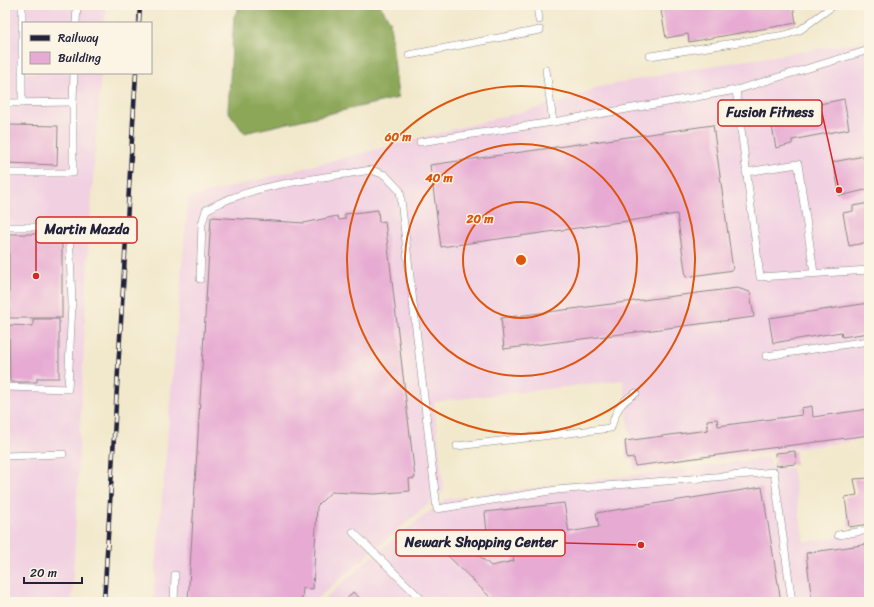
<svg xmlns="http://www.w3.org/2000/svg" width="874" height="607" font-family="Sriracha,sans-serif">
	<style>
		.built { fill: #f1d0e2 }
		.forest { fill: #8ca759; stroke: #57644a }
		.building { fill: #e7abd3 }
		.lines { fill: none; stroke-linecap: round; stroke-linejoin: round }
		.lane-casing { stroke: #8a8684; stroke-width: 8 }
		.lane { stroke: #fff; stroke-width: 7 }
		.rail-casing { stroke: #22223b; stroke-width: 4.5 }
		.rail { stroke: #fcf5e5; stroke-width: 3; stroke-dasharray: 9; stroke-linecap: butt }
		.ring { fill: none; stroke: #de560e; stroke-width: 2 }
		.centre { fill: #de560e; stroke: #fcf5e5; stroke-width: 2 }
		.ring-label { font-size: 12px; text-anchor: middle; font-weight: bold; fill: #de560e; stroke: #fcf5e5; stroke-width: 3; stroke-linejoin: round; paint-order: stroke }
		.leader { fill: none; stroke: #d62828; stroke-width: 1.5 }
		.callout-dot { fill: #d62828; stroke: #fcf5e5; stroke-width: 1.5 }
		.callout { fill: #fcf5e5; stroke: #d62828; stroke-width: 1.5 }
		.callout-label { font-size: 14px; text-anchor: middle; font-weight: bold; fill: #22223b }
	</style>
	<rect width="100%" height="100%" fill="#fcf5e5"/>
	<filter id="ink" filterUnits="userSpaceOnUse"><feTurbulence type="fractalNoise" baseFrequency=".025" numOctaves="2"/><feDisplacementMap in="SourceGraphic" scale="8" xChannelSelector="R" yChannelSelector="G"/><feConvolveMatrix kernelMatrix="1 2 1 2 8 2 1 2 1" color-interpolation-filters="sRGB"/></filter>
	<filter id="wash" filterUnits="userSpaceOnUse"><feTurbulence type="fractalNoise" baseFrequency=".012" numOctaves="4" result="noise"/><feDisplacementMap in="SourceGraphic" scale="16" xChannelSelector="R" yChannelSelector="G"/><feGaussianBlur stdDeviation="0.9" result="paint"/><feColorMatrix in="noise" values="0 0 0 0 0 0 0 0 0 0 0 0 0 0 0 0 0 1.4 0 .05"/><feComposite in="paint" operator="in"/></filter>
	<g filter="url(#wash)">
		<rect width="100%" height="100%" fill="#f2e9cd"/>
		<g class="built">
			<polygon points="5,5 106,5 105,23 23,23 23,73 101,73 89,235 72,602 5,602"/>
			<polygon points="869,41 869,439 634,470 623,380 434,402 444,491 313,602 153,602 188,198 568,100 595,88 684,70"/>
			<polygon points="768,458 775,468 792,468 804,542 869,533 869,602 321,602 369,559 445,499"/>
		</g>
		<polygon class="forest" points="248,5 380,5 390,21 398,98 244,133 228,111 234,17 240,6"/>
		<g id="blocks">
			<g class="building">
				<polygon points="660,5 793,5 796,23 689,42 688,34 666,38"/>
				<polygon points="844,99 849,129 792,140 792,144 776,148 769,110 785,107 786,111"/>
				<polygon points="8,125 58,126 57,165 7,163"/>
				<polygon points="713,125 733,270 686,277 677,214 441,247 430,165"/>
				<polygon points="869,155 869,189 840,196 833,162"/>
				<polygon points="869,203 869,242 849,246 843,213 853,211 853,206"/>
				<polygon points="378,210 379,222 385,221 415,478 409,479 410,491 375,494 331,492 317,506 313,589 303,588 302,599 297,600 297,602 188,602 211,217 304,223 337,216 339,220 345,219 345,214"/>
				<rect x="9" y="234" width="53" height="84"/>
				<polygon points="737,288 750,292 754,317 504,349 501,318"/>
				<polygon points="869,303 869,333 842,337 841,332 773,343 769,318"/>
				<polygon points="33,319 59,319 59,378 37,378 37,382 10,382 9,325 33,326"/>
				<polygon points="812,406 813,417 869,409 869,435 635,466 634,458 627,459 625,441 708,430 707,420 717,419 718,426 802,415 801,408"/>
				<polygon points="795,451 796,464 776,466 775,453"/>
				<polygon points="869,478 869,524 849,527 845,497 857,495 854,479"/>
				<polygon points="762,487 781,602 482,602 481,599 491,598 439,547 453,533 491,566 514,561 510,540 488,544 485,512 564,503 569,532 599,527 596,513"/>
				<polygon points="869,544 869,602 812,602 806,553"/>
				<polygon points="353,592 364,602 344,602"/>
			</g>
		</g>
	</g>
	<g filter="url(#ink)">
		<use href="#blocks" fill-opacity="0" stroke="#8a8684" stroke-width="1"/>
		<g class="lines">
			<defs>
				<g id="lane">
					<polyline points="537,5 539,20"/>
					<polyline points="76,23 77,5"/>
					<polyline points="409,55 540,30"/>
					<polyline points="650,56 785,35 800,30 834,5"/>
					<polyline points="546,70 553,122"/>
					<polyline points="736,90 760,277 869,270"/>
					<polyline points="5,103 73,102"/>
					<polyline points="22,103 22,5"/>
					<polyline points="420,142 553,122 736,90 869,50"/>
					<polyline points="746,172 798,164 814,273"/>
					<polyline points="5,173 73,173 73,102 74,73"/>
					<polyline points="5,227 69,227 72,303 68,389 5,387"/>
					<path d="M200,279l2,-55 4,-14c46,-27 113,-31 165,-40l14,5 15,16 37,318 119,-19 218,-18 18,130"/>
					<polyline points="766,356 869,341"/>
					<path d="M457,446l154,-18c5,-17 8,-25 25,-35"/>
					<polyline points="5,456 63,454"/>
					<polyline points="353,532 424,602"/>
					<polyline points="838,535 869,530"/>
					<polyline points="174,602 175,575"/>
				</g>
			</defs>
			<use href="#lane" class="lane-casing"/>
			<use href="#lane" class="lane"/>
			<defs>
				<g id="rail">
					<polyline points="139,23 140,5"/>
					<polyline points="104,602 136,73"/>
				</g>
			</defs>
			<use href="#rail" class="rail-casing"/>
			<use href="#rail" class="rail"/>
		</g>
	</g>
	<g class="ring">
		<circle cx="521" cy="260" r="58"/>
		<circle cx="521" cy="260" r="116"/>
		<circle cx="521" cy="260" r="174"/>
	</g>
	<circle cx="521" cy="260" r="6" class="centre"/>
	<g class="ring-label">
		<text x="398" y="141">60 m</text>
		<text x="439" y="182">40 m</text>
		<text x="480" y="223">20 m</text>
	</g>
	<path class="leader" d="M839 190L822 113M36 276L36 230M641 545L565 543"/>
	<g class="callout-dot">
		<circle cx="839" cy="190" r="4"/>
		<circle cx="36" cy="276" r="4"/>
		<circle cx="641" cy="545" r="4"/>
	</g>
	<g class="callout">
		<rect x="718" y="100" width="104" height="26" rx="4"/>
		<rect x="36" y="217" width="101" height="26" rx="4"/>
		<rect x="396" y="530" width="169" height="26" rx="4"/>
	</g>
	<g class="callout-label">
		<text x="770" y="117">Fusion Fitness</text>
		<text x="87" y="234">Martin Mazda</text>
		<text x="481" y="547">Newark Shopping Center</text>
	</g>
	<rect width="874" height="607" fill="none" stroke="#fcf5e5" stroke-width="20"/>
	<rect x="22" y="22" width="130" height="52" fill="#fcf5e5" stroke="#a5a1a1"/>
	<rect x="30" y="35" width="20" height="6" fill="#22223b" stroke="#a5a1a1"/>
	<text x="58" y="42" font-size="12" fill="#22223b">Railway</text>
	<rect x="30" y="52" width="20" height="12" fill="#e7abd3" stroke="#a5a1a1"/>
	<text x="58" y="62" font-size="12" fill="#22223b">Building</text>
	<path d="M24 577v6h58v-6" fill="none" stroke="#22223b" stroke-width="2"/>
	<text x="30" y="577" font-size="12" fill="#22223b" stroke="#fcf5e5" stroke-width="3" paint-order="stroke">20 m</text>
</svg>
